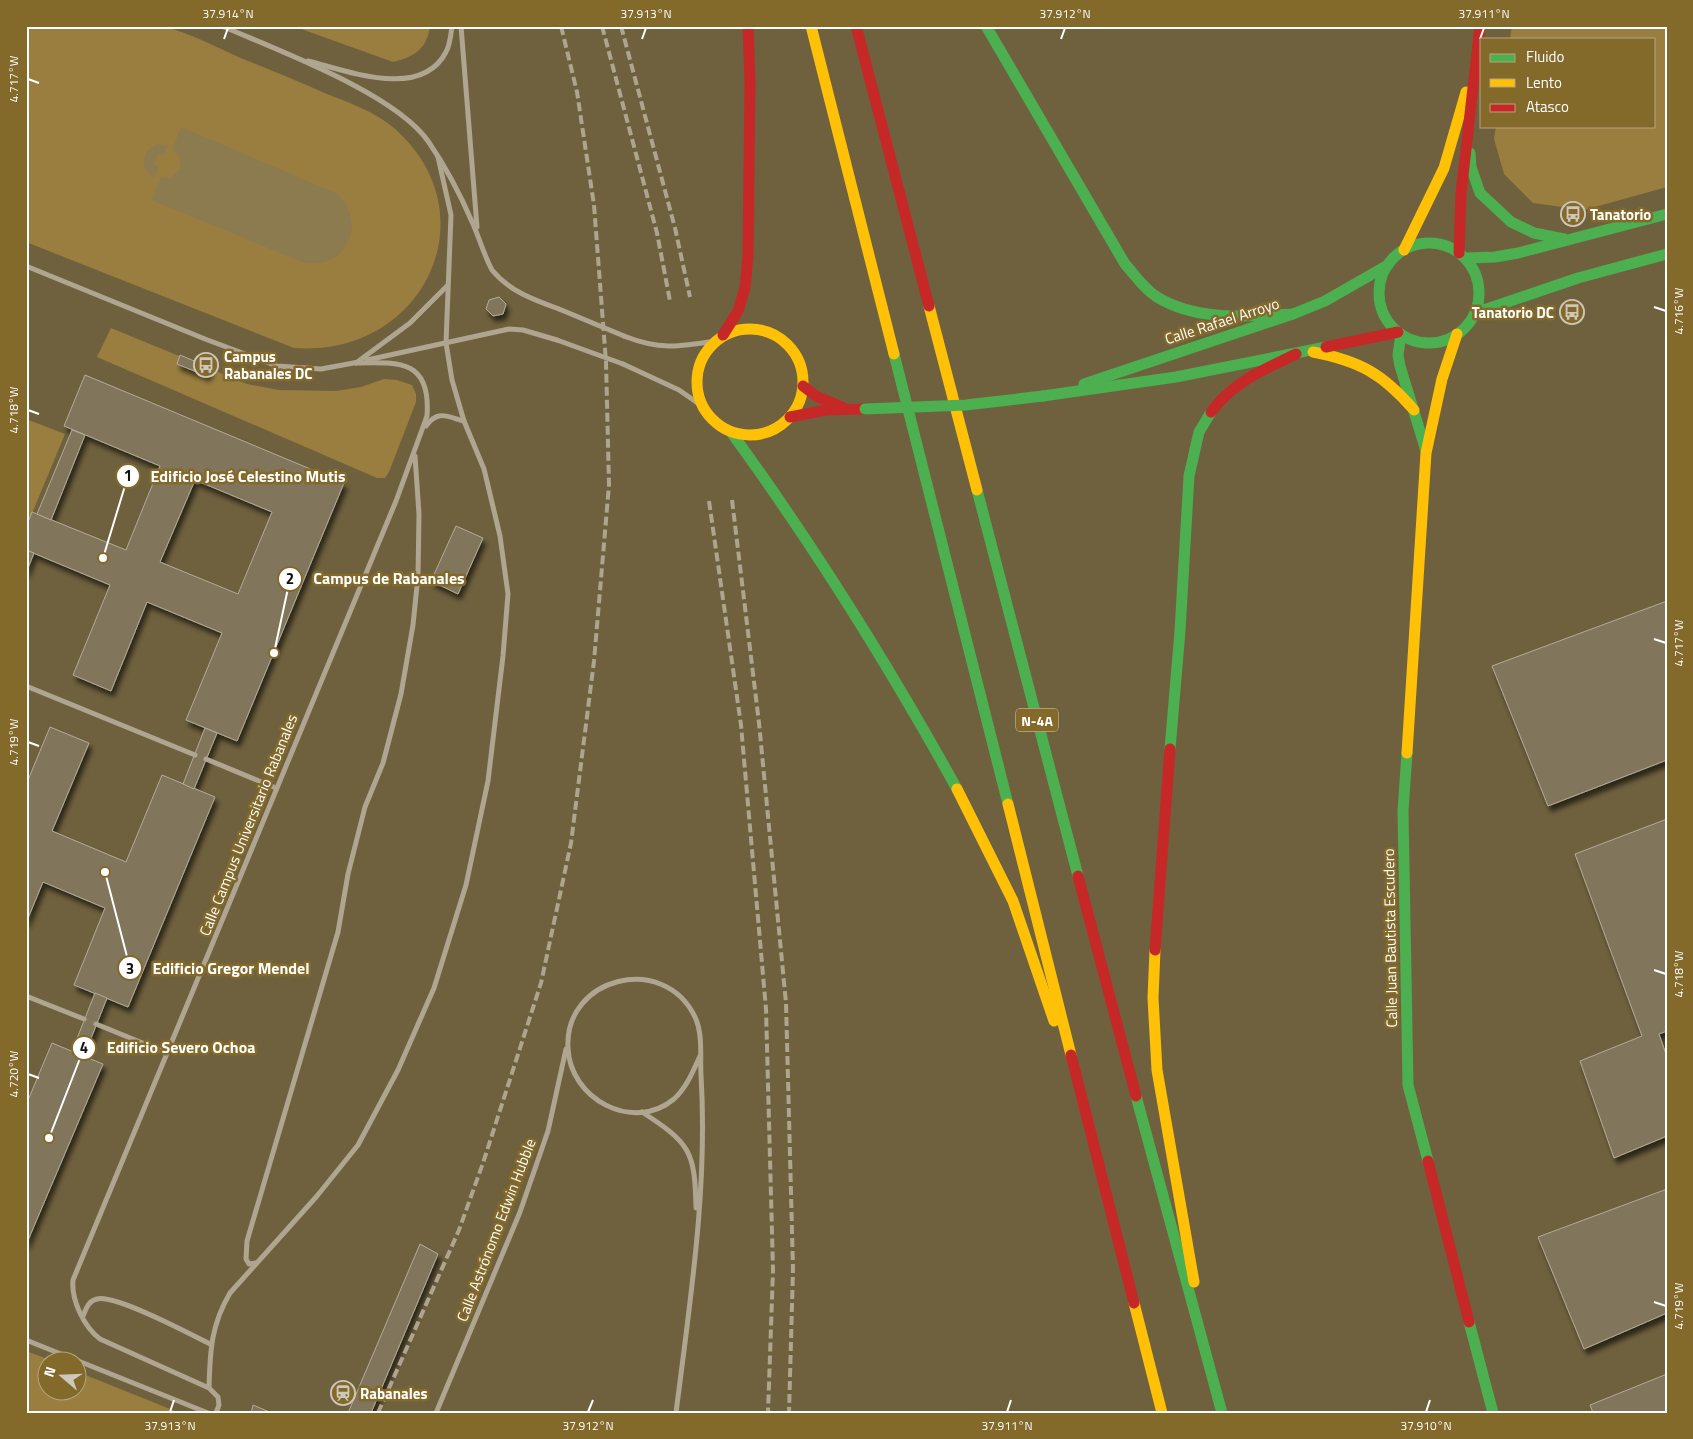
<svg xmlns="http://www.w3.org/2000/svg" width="1693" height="1439" font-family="'Titillium Web',sans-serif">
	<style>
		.green { fill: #997e3f }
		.water { fill: #8d7b50 }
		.building { fill: #81765b; stroke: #b3ab98; fill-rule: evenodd; filter: url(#shadow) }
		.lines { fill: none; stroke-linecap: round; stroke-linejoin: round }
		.street-tunnel { stroke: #85795b; stroke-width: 5; stroke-dasharray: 5 2.5; stroke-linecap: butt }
		.street { stroke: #afa590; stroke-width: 5 }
		.fast { stroke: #4caf50; stroke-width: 11 }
		.slow { stroke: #ffc107; stroke-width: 11 }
		.jam { stroke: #c62828; stroke-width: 11 }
		.rail { stroke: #ada590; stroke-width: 4; stroke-dasharray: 9 4; stroke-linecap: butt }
		.street-bridge { stroke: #afa590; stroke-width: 5 }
		.fast-bridge { stroke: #4caf50; stroke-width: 11 }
		.ticks { fill: none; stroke: #fff; stroke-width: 2 }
		.labels { text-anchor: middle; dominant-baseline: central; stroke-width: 5; stroke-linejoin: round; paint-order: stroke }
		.shield { fill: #83692a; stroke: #dad2bf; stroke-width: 1 }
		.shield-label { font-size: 14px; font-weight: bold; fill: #fff }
		.poi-label { font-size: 15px; font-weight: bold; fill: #fff; stroke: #83692a; text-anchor: start }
		.street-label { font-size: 15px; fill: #fff; stroke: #83692a }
		.leader { fill: none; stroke: #fff; stroke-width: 2 }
		.callout-dot { fill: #fff; stroke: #83692a; stroke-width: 2 }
		.mark-label { font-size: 15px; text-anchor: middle; font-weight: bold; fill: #111 }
		.callout-label { font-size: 16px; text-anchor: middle; font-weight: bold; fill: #fff; stroke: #83692a; stroke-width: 5; stroke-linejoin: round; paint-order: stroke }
		.neatline { fill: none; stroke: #fff; stroke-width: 2 }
		.ticks-label { font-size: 12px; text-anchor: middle; fill: #fff }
	</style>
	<defs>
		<filter id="shadow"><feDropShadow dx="3" dy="5.5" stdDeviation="2.5" flood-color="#0009"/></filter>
	</defs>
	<rect width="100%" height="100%" fill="#6f613e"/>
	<g class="green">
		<path d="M26,26c34,0 68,0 102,0 12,0 27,-2 38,1 26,7 52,21 77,32 28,11 56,23 84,35 23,9 48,18 67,34 99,87 28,230 -100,220l-268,-106z"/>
		<path d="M293,26h137c-3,23 -16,31 -37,36z"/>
		<polygon points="1512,26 1667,26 1667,187 1584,210 1533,203 1504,174 1494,139 1496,126 1654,126 1654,39 1510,39"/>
		<polygon points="111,328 247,384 279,390 336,391 361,387 384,379 397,380 412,385 416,394 416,402 389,472 385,478 377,478 97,357"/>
		<polygon points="26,419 65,434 26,528"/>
		<polygon points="26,1351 53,1361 48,1362 48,1392 78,1392 78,1372 180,1413 26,1413"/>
	</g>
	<g class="water">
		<path d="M181,127l157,67c30,32 8,77 -36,68l-151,-62 10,-23 9,1 10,-9v-11l-8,-8z"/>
		<path d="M157,144l11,1 -5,11 -5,-2 -4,10 5,3 -5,11c-10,-7 -13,-16 -7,-27z"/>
	</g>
	<g class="building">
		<polygon points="499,297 506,304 503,314 493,316 486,309 489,300"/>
		<polygon points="180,355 211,368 207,376 177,364"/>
		<path d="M85,375l259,108 -107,258 -51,-21 36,-87 -75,-31 -36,89 -38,-16 37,-90 -84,-35v-23l6,-15 94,38 34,-84 -96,-40zM195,480l77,32 -34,82 -78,-32z"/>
		<polygon points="72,430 85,435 51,520 37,514"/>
		<polygon points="456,526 483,538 458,594 431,581"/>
		<polygon points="26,550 34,553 26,573"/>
		<polygon points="1667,601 1667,760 1548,806 1492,666"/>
		<polygon points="50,727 89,743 52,831 126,862 162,775 215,797 128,1007 74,985 105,908 43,882 26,923 26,785"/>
		<polygon points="205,728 217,733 194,789 183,784"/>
		<polygon points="1667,819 1667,1031 1659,1034 1667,1057 1667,1136 1614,1158 1580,1061 1642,1036 1575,854"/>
		<polygon points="95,993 107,998 84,1056 72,1051"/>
		<polygon points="52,1043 103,1064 26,1245 26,1105"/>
		<polygon points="1667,1189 1667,1313 1584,1349 1538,1237"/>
		<polygon points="420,1244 438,1254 371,1413 348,1413"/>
		<polygon points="1667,1374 1667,1413 1593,1413 1590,1405"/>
		<polygon points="253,1405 272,1413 247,1413 251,1413"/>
	</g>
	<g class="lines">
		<polyline class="street-tunnel" points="84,1019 96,1024"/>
		<g class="street">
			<path d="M222,26c55,24 172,67 206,115 18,26 33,55 45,83 7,16 11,31 19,46 17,21 42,30 67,39"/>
			<polyline points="461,26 477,227"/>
			<path d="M308,61c40,10 113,39 138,-9 4,-7 5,-18 6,-26"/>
			<polyline points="26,266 205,339 277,366 321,369 359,362"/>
			<path d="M624,336c35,14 54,11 91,5"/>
			<polyline points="367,360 509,329 523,330 557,340"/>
			<polyline points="356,363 410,323 447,286"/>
			<polyline points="623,364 679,390 702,406"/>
			<path d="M426,426c12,-17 22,-9 38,-5"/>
			<polyline points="26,686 195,755"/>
			<polyline points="206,759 276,788"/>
			<polyline points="26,996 84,1019"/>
			<polyline points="96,1024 167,1053"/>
			<path d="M642,1112c48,31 53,39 54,96"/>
			<polyline points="256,1263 249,1264 246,1259 247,1241 338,932 348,874 365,807 383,763 401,694 413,625 418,576 419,514 415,456"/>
			<path d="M83,1316c3,-7 5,-15 14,-17 18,-5 93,35 113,45"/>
			<polyline points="26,1340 208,1413"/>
			<path d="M209,1388c1,-37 2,-63 21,-95l87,-97 41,-51 40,-75 36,-82 32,-103 22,-104 15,-125 5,-62 -8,-58 -16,-67 -20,-48 -12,-41 -6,-37 5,-128 -13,-58"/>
			<path d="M216,1413l3,-8 -1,-8 -9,-9 -109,-49c-16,-12 -29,-39 -27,-59l323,-779 31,-85c4,-56 -27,-54 -71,-53"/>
			<polyline points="436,1413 520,1212 548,1131 566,1049"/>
			<path d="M676,1413c14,-112 32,-225 25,-338 -1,-19 2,-41 -6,-58 -31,-65 -131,-40 -127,31 2,51 65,85 106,51 13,-12 19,-28 26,-43"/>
		</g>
		<g class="fast">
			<path d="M986,26l139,238c10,11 19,25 32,33 41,25 91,19 136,17"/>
			<polyline points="1470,153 1471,167 1480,193 1511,222 1534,233 1564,239"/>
			<circle cx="1429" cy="293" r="50"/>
			<polyline points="1465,258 1495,257 1518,253 1667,214"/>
			<polyline points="1475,313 1578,278 1667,254"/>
			<polyline points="1401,334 1398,355 1400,366 1426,451"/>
			<polyline points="894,354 1008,804"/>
			<polyline points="1084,384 1293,314 1325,301 1388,265"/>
			<polyline points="1043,396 1176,377 1326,347"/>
			<path d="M731,432c83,114 158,234 226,357"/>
			<polyline points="977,490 1078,876"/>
			<polyline points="1170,749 1180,631 1189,476 1199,432 1211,412"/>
			<polyline points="1407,753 1403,811 1408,1085 1428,1161"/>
			<polyline points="1136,1096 1222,1413"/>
			<polyline points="1469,1322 1493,1413"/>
		</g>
		<g class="slow">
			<polyline points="811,26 894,354"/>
			<polyline points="1404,250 1444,168 1466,92"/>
			<polyline points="929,306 977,490"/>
			<circle cx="750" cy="382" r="53"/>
			<path d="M1313,352c47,9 70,22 101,58"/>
			<polyline points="1407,753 1426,453 1442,379 1457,334"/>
			<polyline points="957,789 1013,901 1054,1021"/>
			<polyline points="1008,804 1071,1055"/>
			<polyline points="1155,950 1153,998 1157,1070 1194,1282"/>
			<polyline points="1134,1303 1162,1413"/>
		</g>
		<g class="jam">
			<polyline points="856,26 929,306"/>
			<polyline points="1459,253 1461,193 1480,26"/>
			<polyline points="723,335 738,311 745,288 748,255 750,82 748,26"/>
			<polyline points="1326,347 1398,332"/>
			<polyline points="803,386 816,396 842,407"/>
			<path d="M1211,412c22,-30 52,-42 85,-58"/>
			<polyline points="790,417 826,410 865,409"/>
			<polyline points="1078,876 1136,1096"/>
			<polyline points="1155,950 1170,749"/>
			<polyline points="1071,1055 1134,1303"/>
			<polyline points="1428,1161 1469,1322"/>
		</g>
		<g class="rail">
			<polyline points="602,26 657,233 670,301"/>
			<polyline points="621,26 675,228 690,297"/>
			<polyline points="732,500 759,723 786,1003 793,1269 789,1413"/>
			<polyline points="709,501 741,725 766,1009 773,1270 768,1413"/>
			<polyline points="378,1413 459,1230 483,1163 541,983 571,843 594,661 609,485 606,362 594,205 577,92 561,26"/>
		</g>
		<g class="street-bridge">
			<polyline points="559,309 624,336"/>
			<polyline points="557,340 623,364"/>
		</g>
		<polyline class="fast-bridge" points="865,409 966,405 1043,396"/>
	</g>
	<path class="ticks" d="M224,39l4,-11M642,39l4,-11M1061,39l4,-11M1480,39l4,-11M28,79l11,4M1654,307l12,4M28,410l11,4M1654,639l12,4M28,742l11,4M1654,970l12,4M28,1074l11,4M1654,1302l12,4M170,1412l4,-12M588,1412l5,-12M1007,1412l4,-12M1426,1412l4,-12"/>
	<defs>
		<symbol id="bus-ring" viewBox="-11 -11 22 22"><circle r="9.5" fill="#83692a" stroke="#cdc8bb" stroke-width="1.5"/><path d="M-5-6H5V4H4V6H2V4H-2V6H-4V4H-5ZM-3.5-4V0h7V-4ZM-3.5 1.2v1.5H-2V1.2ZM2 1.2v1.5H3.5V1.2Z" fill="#cdc8bb"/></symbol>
		<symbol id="station-ring" viewBox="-11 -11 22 22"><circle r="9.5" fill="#83692a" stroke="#cdc8bb" stroke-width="1.5"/><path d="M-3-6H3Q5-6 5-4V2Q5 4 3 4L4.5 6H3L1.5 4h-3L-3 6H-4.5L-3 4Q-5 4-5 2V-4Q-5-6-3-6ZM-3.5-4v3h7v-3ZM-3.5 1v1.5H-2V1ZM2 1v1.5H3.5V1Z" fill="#cdc8bb"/></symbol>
	</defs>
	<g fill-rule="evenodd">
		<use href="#bus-ring" x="1559" y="200" width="28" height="28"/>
		<use href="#bus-ring" x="1558" y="298" width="28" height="28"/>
		<use href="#bus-ring" x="192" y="351" width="28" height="28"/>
		<use href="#station-ring" x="329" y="1379" width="28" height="28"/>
	</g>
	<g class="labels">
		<rect class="shield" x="1016" y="708.5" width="42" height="23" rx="4"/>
		<g class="shield-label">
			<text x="1037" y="720">N-4A</text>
		</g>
		<g class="poi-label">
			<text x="1590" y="214">Tanatorio</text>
			<text x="1554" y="312" text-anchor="end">Tanatorio DC</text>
			<text x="224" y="356">Campus<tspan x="224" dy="17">Rabanales DC</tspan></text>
			<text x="360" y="1393">Rabanales</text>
		</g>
		<g class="street-label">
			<text transform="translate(1222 321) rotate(-18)">Calle Rafael Arroyo</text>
			<text transform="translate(248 825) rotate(-68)">Calle Campus Universitario Rabanales</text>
			<text transform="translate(1390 938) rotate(-91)">Calle Juan Bautista Escudero</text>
			<text transform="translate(496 1230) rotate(-69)">Calle Astrónomo Edwin Hubble</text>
		</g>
	</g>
	<path class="leader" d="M103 558L128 476M274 653L290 579M105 872L130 968M49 1138L84 1048"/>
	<g class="callout-dot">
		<circle cx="103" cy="558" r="5"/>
		<circle cx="274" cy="653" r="5"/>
		<circle cx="105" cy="872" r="5"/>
		<circle cx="49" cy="1138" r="5"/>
		<circle cx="128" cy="476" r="12"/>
		<circle cx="290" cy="579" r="12"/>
		<circle cx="130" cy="968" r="12"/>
		<circle cx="84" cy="1048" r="12"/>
	</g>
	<g class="mark-label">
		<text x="128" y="481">1</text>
		<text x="290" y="584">2</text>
		<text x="130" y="974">3</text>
		<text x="84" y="1053">4</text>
	</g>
	<g class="callout-label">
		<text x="248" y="482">Edificio José Celestino Mutis</text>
		<text x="389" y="584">Campus de Rabanales</text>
		<text x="231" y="974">Edificio Gregor Mendel</text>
		<text x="181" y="1053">Edificio Severo Ochoa</text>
	</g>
	<rect width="1693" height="1439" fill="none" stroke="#83692a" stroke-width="55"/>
	<rect x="1480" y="38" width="175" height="90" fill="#83692a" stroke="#b5a57f"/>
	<rect x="1490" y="54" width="25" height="8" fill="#4caf50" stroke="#b5a57f"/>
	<text x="1526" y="62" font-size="15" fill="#ffffff">Fluido</text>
	<rect x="1490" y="79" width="25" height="8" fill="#ffc107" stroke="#b5a57f"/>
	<text x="1526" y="88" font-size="15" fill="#ffffff">Lento</text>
	<rect x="1490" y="104" width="25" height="8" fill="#c62828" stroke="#b5a57f"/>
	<text x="1526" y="112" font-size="15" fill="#ffffff">Atasco</text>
	<g transform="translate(62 1376) rotate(289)"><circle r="24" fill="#83692a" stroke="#b5a57f"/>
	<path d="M0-4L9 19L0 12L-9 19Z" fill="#cdc8bb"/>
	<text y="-8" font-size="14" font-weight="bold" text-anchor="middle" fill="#ffffff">N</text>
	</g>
	<rect x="28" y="28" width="1638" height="1384" class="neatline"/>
	<g class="ticks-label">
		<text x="228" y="18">37.914°N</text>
		<text x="646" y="18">37.913°N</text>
		<text x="1065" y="18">37.912°N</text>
		<text x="1484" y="18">37.911°N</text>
		<text transform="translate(14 79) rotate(-90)" y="4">4.717°W</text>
		<text transform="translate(1679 311) rotate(-90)" y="4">4.716°W</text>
		<text transform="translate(14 410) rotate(-90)" y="4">4.718°W</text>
		<text transform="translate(1679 643) rotate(-90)" y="4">4.717°W</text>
		<text transform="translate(14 742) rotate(-90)" y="4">4.719°W</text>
		<text transform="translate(1679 974) rotate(-90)" y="4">4.718°W</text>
		<text transform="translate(14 1074) rotate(-90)" y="4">4.720°W</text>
		<text transform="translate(1679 1306) rotate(-90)" y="4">4.719°W</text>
		<text x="170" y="1430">37.913°N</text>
		<text x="588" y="1430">37.912°N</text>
		<text x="1007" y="1430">37.911°N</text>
		<text x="1426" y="1430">37.910°N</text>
	</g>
</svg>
